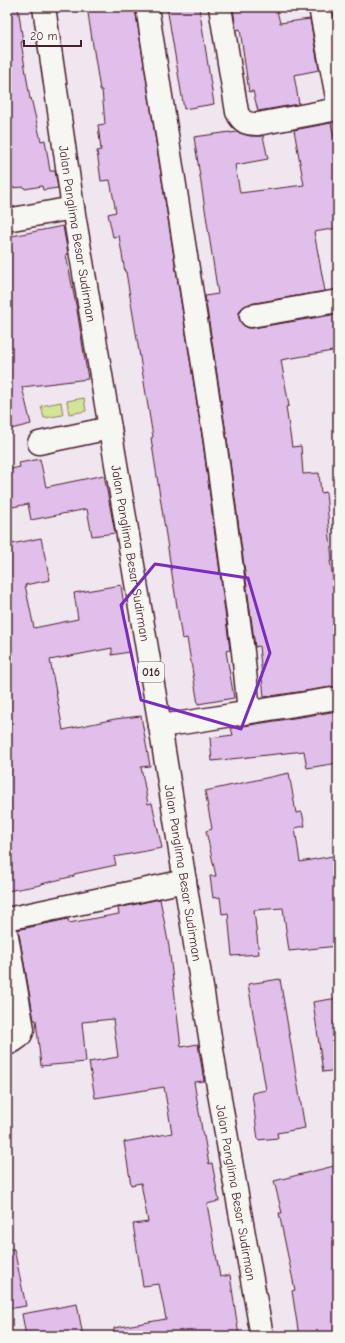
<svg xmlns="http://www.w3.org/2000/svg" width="345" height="1343" font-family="'Comic Neue',sans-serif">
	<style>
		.green { fill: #d4e396; stroke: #8f8160 }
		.building { fill: #e0bfeb; stroke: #4a1f2b }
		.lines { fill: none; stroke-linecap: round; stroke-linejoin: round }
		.minor-casing { stroke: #4a1f2b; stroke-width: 25 }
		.major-casing { stroke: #4a1f2b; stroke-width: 25 }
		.minor { stroke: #f6f6f2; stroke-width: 22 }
		.major { stroke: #f6f6f2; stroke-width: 22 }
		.marked { fill: none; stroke: #7b2cbf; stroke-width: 3; stroke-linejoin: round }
		.labels { text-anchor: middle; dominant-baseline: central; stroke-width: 3; stroke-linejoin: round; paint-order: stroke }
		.shield { fill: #f6f6f2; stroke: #7e6067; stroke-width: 1 }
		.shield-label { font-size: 12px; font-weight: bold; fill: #4a1f2b }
		.street-label { font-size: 13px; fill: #4a1f2b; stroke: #f6f6f2 }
	</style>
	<rect width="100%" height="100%" fill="#efe6f0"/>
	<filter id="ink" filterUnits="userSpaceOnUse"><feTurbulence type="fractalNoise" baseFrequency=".025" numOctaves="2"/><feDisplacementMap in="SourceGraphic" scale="8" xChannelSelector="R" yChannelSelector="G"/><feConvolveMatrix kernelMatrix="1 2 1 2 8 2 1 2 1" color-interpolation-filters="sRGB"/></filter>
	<g filter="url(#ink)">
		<g class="green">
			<polygon points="84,398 86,411 69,414 67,401"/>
			<polygon points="61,402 63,415 44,418 41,406"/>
		</g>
		<g class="building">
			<polygon points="7,7 18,7 23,42 21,42 30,99 31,98 41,141 45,140 50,171 55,171 58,188 43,190 42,186 25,189 24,187 12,188 11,185 7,186"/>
			<polygon points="87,7 135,7 203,443 230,650 226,651 234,698 198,704 187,638 182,639 151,438 153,437 126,272 125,272 119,236 113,237 108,214 116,212 110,180 101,181 97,151 101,150 98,125 105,124 102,90 100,90"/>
			<polygon points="167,7 199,7 214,104 184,109"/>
			<polygon points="239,7 276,7 280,23 310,19 319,70 294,75 299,104 258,111 253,91 249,92 240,29 236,30 233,8"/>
			<polygon points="331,123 338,156 338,228 314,232 325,291 249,304 243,307 239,312 239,318 242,324 247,328 253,328 338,314 338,350 281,360 289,406 286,407 292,447 301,446 303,474 319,473 321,493 326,492 332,561 330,561 338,604 338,686 264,697 259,646 255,647 227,439 205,296 218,294 194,137 230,132 230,133 237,132 250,136 263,136 268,159 235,165 240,193 304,185 294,130"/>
			<polygon points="63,226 68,254 66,255 77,310 88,379 22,387 31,424 7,430 7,237"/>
			<polygon points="40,459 46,487 104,475 115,533 92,536 87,509 31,520 28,504 7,508 7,470 20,467 19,463"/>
			<polygon points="41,538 50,580 25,585 34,628 78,619 74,593 121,585 124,606 123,607 129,652 112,655 112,648 50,660 63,730 115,719 141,716 150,766 141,767 148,804 152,803 162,848 114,857 116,865 74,874 74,876 41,884 41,885 7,891 7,545"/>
			<polygon points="338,711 338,763 307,768 304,751 212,761 210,738 233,735 231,728"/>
			<polygon points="289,773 296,813 302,812 305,826 295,828 300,862 338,855 338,946 289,951 283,908 254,910 259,954 232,956 228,913 222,914 220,897 213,898 210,876 216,876 206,831 212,829 205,791"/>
			<polygon points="160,899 169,947 181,1047 198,1044 204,1081 194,1082 203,1136 204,1136 209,1164 212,1163 219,1201 207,1204 220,1277 230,1275 239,1336 114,1336 114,1328 166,1319 159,1284 143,1286 133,1224 148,1222 141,1183 131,1185 124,1142 172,1133 164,1087 95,1098 89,1062 118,1057 113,1019 82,1022 86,1062 41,1066 36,1020 34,1020 19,934 17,930 68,919 69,923 119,914 118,908"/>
			<polygon points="280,979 305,1128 277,1133 278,1138 258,1140 252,1093 266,1090 248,984"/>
			<polygon points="338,998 338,1021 334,1021 338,1056 338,1070 323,1072 313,1002"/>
			<polygon points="338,1165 338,1336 299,1336 292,1291 295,1290 279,1213 282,1213 274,1181"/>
			<polygon points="7,1249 14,1249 26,1306 7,1309"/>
			<polygon points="77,1304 83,1336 26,1336 22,1314"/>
		</g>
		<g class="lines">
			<defs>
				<g id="minor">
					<polyline points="147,7 215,441 243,652 249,712"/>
					<path d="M220,7l17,105c5,11 10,12 21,12l80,-15"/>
					<polyline points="320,7 338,103"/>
					<polyline points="7,220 73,208"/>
					<polyline points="251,316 338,301"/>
					<polyline points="39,443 110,428"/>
					<polyline points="160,726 195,721 338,698"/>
					<polyline points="7,919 185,881"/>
					<path d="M7,936l16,93c-2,8 -6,10 -13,14"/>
				</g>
				<g id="major">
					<path id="s1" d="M44,7l29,201 87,518 60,373 42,237"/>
				</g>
			</defs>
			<use href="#minor" class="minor-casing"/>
			<use href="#major" class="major-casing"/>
			<use href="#minor" class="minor"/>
			<use href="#major" class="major"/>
		</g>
	</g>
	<path class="marked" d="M155,564l93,14 22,75 -29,76 -100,-29 -20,-95z"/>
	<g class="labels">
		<rect class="shield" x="138" y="662" width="26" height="20" rx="3"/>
		<g class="shield-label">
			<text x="151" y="672">016</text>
		</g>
		<g class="street-label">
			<text stroke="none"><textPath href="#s1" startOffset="229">Jalan Panglima Besar Sudirman</textPath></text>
			<text stroke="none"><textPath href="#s1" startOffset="553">Jalan Panglima Besar Sudirman</textPath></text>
			<text stroke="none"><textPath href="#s1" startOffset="877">Jalan Panglima Besar Sudirman</textPath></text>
			<text stroke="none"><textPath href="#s1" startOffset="1201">Jalan Panglima Besar Sudirman</textPath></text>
		</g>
	</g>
	<rect width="345" height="1343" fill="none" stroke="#f6f6f2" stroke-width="24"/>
	<rect x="12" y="12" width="321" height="1319" fill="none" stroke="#4a1f2b" stroke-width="1.5" filter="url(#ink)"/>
	<path d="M24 40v6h57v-6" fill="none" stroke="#4a1f2b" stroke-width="2"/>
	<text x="30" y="40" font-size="12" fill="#4a1f2b" stroke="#f6f6f2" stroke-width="3" paint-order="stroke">20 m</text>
</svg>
